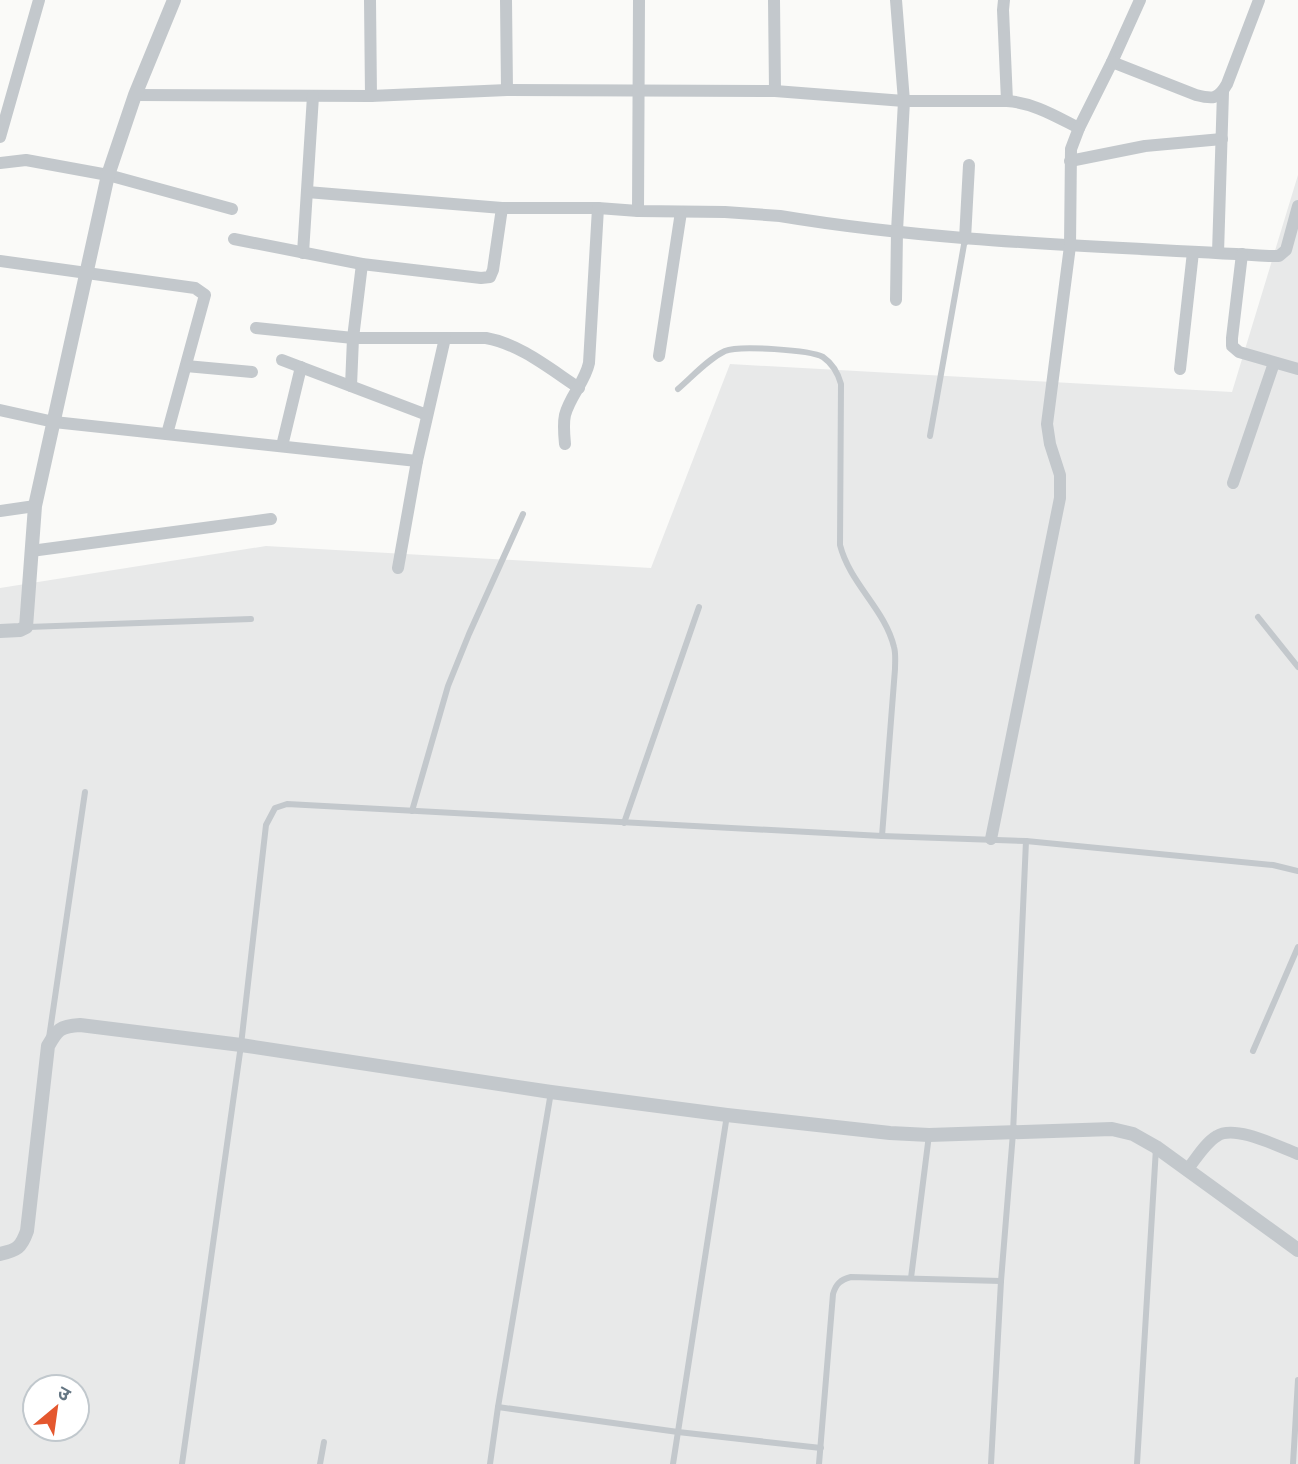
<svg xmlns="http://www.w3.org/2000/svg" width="1298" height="1464" font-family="'Fira Sans Condensed','Noto Sans Devanagari',sans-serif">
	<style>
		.built { fill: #e8e9e9; fill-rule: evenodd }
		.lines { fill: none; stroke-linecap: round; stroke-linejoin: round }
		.service { stroke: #c3c8cc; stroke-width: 6 }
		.minor { stroke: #c3c8cc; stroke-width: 12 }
		.tertiary { stroke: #c3c8cc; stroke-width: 14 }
	</style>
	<rect width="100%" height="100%" fill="#fafaf8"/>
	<path class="built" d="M1298,175v1289h-1298v-876l266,-42 385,22 79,-204 502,28zM35,1387h42v42h-42z"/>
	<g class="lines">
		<g class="service">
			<path d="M678,389c14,-12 30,-30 47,-38 14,-6 85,-1 98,6 10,7 15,16 18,27l-1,161c10,39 45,64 54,102 2,7 1,15 1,22l-13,167"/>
			<polyline points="930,436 965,239"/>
			<polyline points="1258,617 1298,667"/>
			<polyline points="28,627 251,619"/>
			<polyline points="412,811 448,686 469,634 523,514"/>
			<polyline points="624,823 699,607"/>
			<polyline points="49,1038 85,792"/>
			<polyline points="1253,1051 1298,947"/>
			<polyline points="911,1278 929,1135"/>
			<polyline points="498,1407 678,1432 821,1448"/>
			<polyline points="182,1464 241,1045 266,825 275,808 287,804 882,836 1026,841 1273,865 1298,871"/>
			<polyline points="320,1464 324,1442"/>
			<polyline points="490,1464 498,1407 551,1092"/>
			<polyline points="673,1464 727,1115"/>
			<path d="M819,1464l14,-170c3,-10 7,-14 18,-17l150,4"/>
			<polyline points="991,1464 1001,1281 1013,1133 1026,841"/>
			<polyline points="1137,1464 1156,1148"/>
			<polyline points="1293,1464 1298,1380"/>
		</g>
		<g class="minor">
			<polyline points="370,0 371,96"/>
			<polyline points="506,0 507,90"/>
			<polyline points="774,0 775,91"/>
			<polyline points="896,0 904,101 897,231 896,300"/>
			<polyline points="1004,0 1003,10 1007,101"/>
			<polyline points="1112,62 1140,0"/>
			<path d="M135,95l236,1 136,-6 268,1 129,10h103c27,2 48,15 72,27"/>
			<polyline points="0,137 39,0"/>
			<polyline points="1070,161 1145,146 1222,139"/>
			<polyline points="0,163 26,160 108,175 232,209"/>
			<path d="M307,192l195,16h96l40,3 87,1 55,4c162,27 325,30 489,40h10l7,-6 12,-44"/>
			<polyline points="638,211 639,0"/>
			<polyline points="234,239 362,264 481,278 490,277 493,270 502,208"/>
			<polyline points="965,239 969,165"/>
			<polyline points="303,253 313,96"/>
			<polyline points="1218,253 1223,92"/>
			<polyline points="1242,254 1232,338 1232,346 1239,352 1298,369"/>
			<polyline points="0,261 195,288 205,295 167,434"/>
			<path d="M256,328l97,10h133c34,6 64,31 93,50"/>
			<polyline points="659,356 681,212"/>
			<polyline points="282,360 427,415"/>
			<polyline points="186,366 252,372"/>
			<polyline points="1180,369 1193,252"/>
			<polyline points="351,386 353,338 362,264"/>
			<polyline points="0,410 54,422 417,461"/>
			<path d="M565,444c-1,-10 -2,-20 0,-29 5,-19 20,-33 24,-52l9,-155"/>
			<polyline points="282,446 301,367"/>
			<polyline points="1233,483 1274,363"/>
			<polyline points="0,511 35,506"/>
			<polyline points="31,551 271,519"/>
			<polyline points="398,568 417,461 445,338"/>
			<path d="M991,839l69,-341v-23l-10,-31 -3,-20 23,-178 1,-97 8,-21 33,-66 84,33c16,4 22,5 31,-11l32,-84"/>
			<path d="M1187,1170c9,-11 18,-27 30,-34 18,-12 62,11 81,18"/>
		</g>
		<g class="tertiary">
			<polyline points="0,631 20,630 26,627 35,506 108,175 135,95 174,0"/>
			<path d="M0,1254c17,-4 21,-6 27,-23l21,-185c9,-16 12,-20 32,-21l161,20 310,47 176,23 163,18 39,2 183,-6 21,5 23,13 142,103"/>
		</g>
	</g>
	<g transform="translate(56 1408) rotate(29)"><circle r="33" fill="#ffffff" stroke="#c1c8cd" stroke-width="2"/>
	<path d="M0-5L12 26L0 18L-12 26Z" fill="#e4572e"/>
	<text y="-10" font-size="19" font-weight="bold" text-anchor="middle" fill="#657683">उ</text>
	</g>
</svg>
